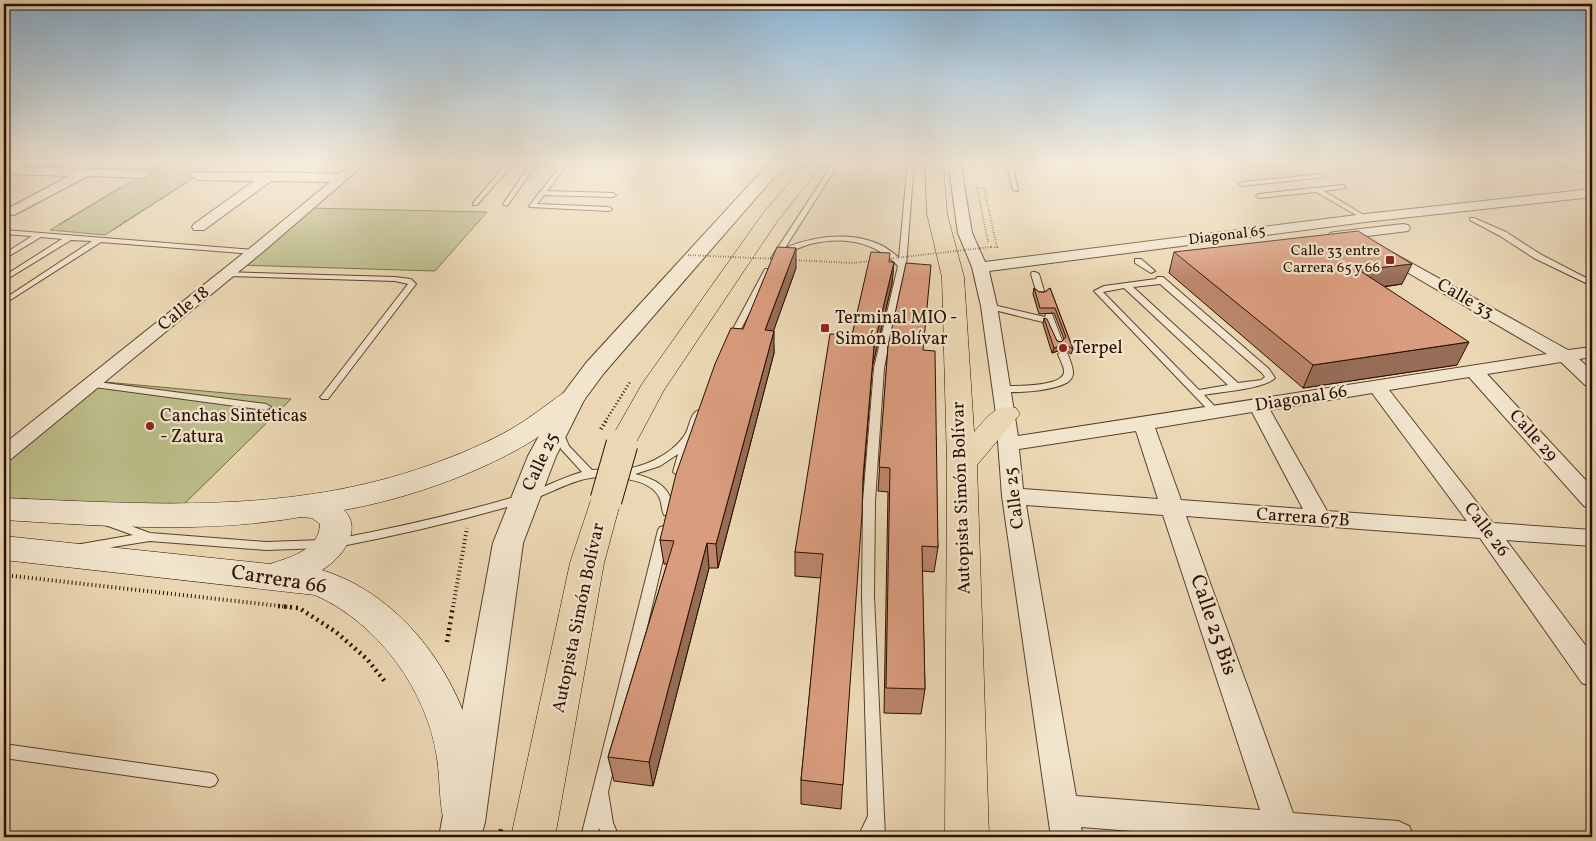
<svg xmlns="http://www.w3.org/2000/svg" width="1596" height="841" font-family="Vollkorn,serif">
	<style>
		.green { fill: #bcbd89; stroke: #726644 }
		.lines { fill: none; stroke-linecap: round; stroke-linejoin: round }
		.service-casing { stroke: #5a412d; stroke-width: 2 }
		.minor-casing { stroke: #5a412d; stroke-width: 2 }
		.tertiary-casing { stroke: #5a412d; stroke-width: 2 }
		.secondary-casing { stroke: #290f00; stroke-width: 1 }
		.trunk-casing { stroke: #290f00; stroke-width: 1 }
		.path-far3 { stroke: #290f00; stroke-width: 2; stroke-dasharray: 0.5 2; stroke-linecap: butt }
		.path-far2 { stroke: #290f00; stroke-width: 2.5; stroke-dasharray: 1 2.5; stroke-linecap: butt }
		.path-far1 { stroke: #290f00; stroke-width: 4; stroke-dasharray: 1 3; stroke-linecap: butt }
		.path { stroke: #290f00; stroke-width: 4.5; stroke-dasharray: 2 4; stroke-linecap: butt }
		.service { fill: #f2e5ce; fill-rule: evenodd }
		.minor { fill: #f2e5ce; fill-rule: evenodd }
		.tertiary { fill: #f2e5ce; fill-rule: evenodd }
		.secondary { fill: #f2e5ce; fill-rule: evenodd }
		.trunk { fill: #ebd7b3; fill-rule: evenodd }
		.trunk-bridge-casing { stroke: #290f00; stroke-width: 33; stroke-linecap: butt }
		.path-bridge { stroke: #290f00; stroke-width: 2; stroke-dasharray: 0.5 2; stroke-linecap: butt }
		.trunk-bridge { stroke: #ebd7b3; stroke-width: 31 }
		.wall { fill: #bb866c; stroke: #290f00 }
		.shaded-wall { fill: #986d58; stroke: #290f00 }
		.building { fill: #d99c7e; stroke: #290f00 }
		.poi-dot { fill: #8f2418; stroke: #f2e5ce; stroke-width: 2 }
		.labels { text-anchor: middle; dominant-baseline: central; stroke-width: 4.5; stroke-linejoin: round; paint-order: stroke }
		.far-street-label { font-size: 15px; fill: #290f00; stroke: #f2e5ce }
		.far-poi-label { font-size: 15px; fill: #290f00; stroke: #f2e5ce; text-anchor: end }
		.street-label { font-size: 18px; fill: #290f00; stroke: #f2e5ce }
		.poi-label { font-size: 18px; fill: #290f00; stroke: #f2e5ce; text-anchor: start }
		.near-street-label { font-size: 21px; fill: #290f00; stroke: #f2e5ce }
	</style>
	<rect width="100%" height="100%" fill="#ebd7b3"/>
	<filter id="stains"><feTurbulence type="fractalNoise" baseFrequency=".004" numOctaves="4"/><feColorMatrix values="0 0 0 0 .2 0 0 0 0 .09 0 0 0 0 .02 0 0 0 .5 -.17"/></filter>
	<radialGradient id="worn" r=".72"><stop offset=".6" stop-color="#630" stop-opacity="0"/><stop offset="1" stop-color="#630" stop-opacity=".3"/></radialGradient>
	<g class="green">
		<polygon points="165,161 220,161 105,235 50,230"/>
		<polygon points="308,208 487,212 435,271 238,265"/>
		<polygon points="94,381 291,399 172,516 91,515 4,509 4,454"/>
	</g>
	<g class="lines">
		<defs>
			<g id="service">
				<path d="M831,161h6l-5,13 -47,74c35,-15 85,-19 114,10l9,-97h6l-8,105 -22,102 -9,133 -1,95 11,241h-27l10,-21 -6,-220 1,-95 11,-133 24,-102c-24,-25 -54,-30 -88,-22 -10,3 -19,8 -29,11l-3,5h-3l-4,-2 55,-84z"/>
				<polygon points="1006,161 1012,161 1018,191 1013,190"/>
				<polygon points="509,162 562,165 563,170 547,191 613,193 616,195 613,197 544,195 537,204 609,207 612,209 609,211 530,207 529,206 557,170 556,167 535,166 508,205 506,206 503,204 529,166 511,166 477,205 473,205 473,203 507,163"/>
				<polygon points="1322,174 1325,176 1324,177 1242,186 1239,184 1242,182"/>
				<polygon points="1343,185 1345,186 1345,188 1324,191 1367,217 1367,219 1363,219 1316,192 1259,198 1256,196 1259,194"/>
				<polygon points="1470,218 1474,218 1506,232 1540,254 1592,281 1592,286 1534,258 1500,236 1470,220"/>
				<polygon points="4,230 254,250 258,252 254,254 101,242 4,304 4,299 92,241 71,240 4,281 4,276 62,239 41,237 4,259 4,254 32,236 4,234"/>
				<polygon points="1135,259 1141,259 1155,271 1151,273 1135,263"/>
				<polygon points="765,269 768,269 772,271 735,340 731,343 728,342 727,340"/>
				<polygon points="224,272 395,277 411,279 416,284 328,399 322,399 320,397 322,395 408,284 395,281 227,276 224,276"/>
				<polygon points="1032,272 1035,272 1039,274 1045,294 1044,296 1038,296 1037,294 1031,274"/>
				<path d="M1157,277h6l106,92 6,9c-11,11 -55,14 -71,17l16,17 -2,2h-6l-118,-123 10,-5 52,-7zM1160,284l102,89 3,4 -4,3 -23,3 -105,-96zM1124,288l104,97 -29,5 -96,-98z"/>
				<polygon points="986,304 989,304 1045,317 1046,314 1052,314 1063,343 1059,346 1056,345 1047,323 986,308"/>
				<path d="M1063,351c6,2 6,7 8,12 2,7 4,13 -2,18 -9,9 -63,15 -72,8l5,-3c12,0 59,1 62,-13 1,-5 -4,-13 -6,-19z"/>
				<polygon points="90,381 266,404 271,407 266,410 87,386 85,384"/>
				<path d="M699,410l5,3 -22,62 -4,1 -5,-4 5,-18 -18,12 -25,8c16,4 33,10 37,29 1,5 2,7 0,12h-8c-3,-6 -2,-13 -5,-18 -8,-17 -39,-20 -55,-20 -28,-1 -53,17 -79,25 -62,18 -125,33 -188,45l-4,-1 -2,-3 2,-3 4,-1c62,-12 124,-26 184,-44 21,-6 40,-17 61,-23l-21,-23 -9,-19 1,-2h8l8,18 23,24c8,-1 16,1 24,0 25,-1 54,-14 68,-34 6,-7 5,-23 15,-26z"/>
				<polygon points="109,518 150,533 266,542 323,540 327,541 329,544 327,547 323,548 266,550 150,541 81,552 77,551 75,548 77,545 81,544 133,535 105,525 103,522 105,519"/>
				<polygon points="664,526 668,527 670,530 608,792 613,823 619,837 603,837 599,828 597,837 581,837 658,530 660,527"/>
				<polygon points="4,744 210,773 215,775 218,780 215,785 210,787 4,758"/>
			</g>
			<g id="minor">
				<polygon points="354,161 368,161 265,250 11,459 4,461 4,444 255,244 330,182 271,181 204,230 194,230 192,227 194,224 254,181 197,180 191,176 192,173 269,172 339,174"/>
				<path d="M948,161h12l12,72 13,29 380,-48 227,-25v8l-227,25 -376,49 8,35 21,130 529,-82 -166,-97 -3,-3 3,-3 5,-2 182,101 24,-3v10l-13,2 13,12v16l-7,-2 -24,-23 -74,12 105,113v22l-8,-3 -115,-129 -80,13 104,133 99,7v16l-86,-6 86,114v33l-10,-4 -102,-145 -294,-22 107,297 105,8 11,5 5,11h-205l-128,-10 2,10h-32l-49,-341 -6,-82 -15,-108 -9,-39 -14,-34zM1372,393l95,128 -140,-10 -57,-101zM1252,412l51,97 -122,-9 -26,-72zM1136,431l22,68 -135,-10 -4,-40zM1026,505l137,10 97,295 -184,-14z"/>
				<polygon points="1553,161 1574,161 1592,167 1592,175 1555,164"/>
				<polygon points="4,167 144,170 150,174 144,178 88,176 14,215 9,214 7,211 9,208 69,176 6,174 4,173"/>
				<polygon points="1403,224 1408,225 1410,228 1408,231 1335,240 1330,239 1328,236 1330,233 1335,232"/>
			</g>
			<g id="tertiary">
				<polygon points="10,161 31,161 29,164 4,176 4,165"/>
				<polygon points="771,161 788,161 604,373 584,400 556,456 523,543 485,822 481,837 439,837 493,543 528,456 559,399 586,363"/>
			</g>
			<path id="secondary" d="M572,391l9,2 4,6 -4,6c-16,12 -32,25 -49,36 -54,33 -126,58 -188,69 20,20 -3,49 -22,60 89,28 147,120 159,208 2,21 8,41 -2,59h-30c-11,-25 -8,-52 -12,-79 -10,-68 -59,-135 -122,-163l-311,-35v-24l266,28c21,-7 49,-14 50,-40l-8,-6 -11,-1c-97,17 -199,9 -297,3v-22c146,6 285,17 426,-33 28,-10 57,-22 83,-37 17,-10 33,-23 50,-35z"/>
			<g id="trunk">
				<polygon points="784,161 826,161 778,220 664,390 632,450 622,453 612,450 608,444 642,384 764,212 805,165 776,177 770,178 764,177 761,173 764,169"/>
				<path d="M925,161h18l4,53 17,63 10,155c13,-14 21,-29 42,-24l4,6 -43,51 12,372h-44l2,-374 -5,-186 -15,-63z"/>
				<polygon points="606,489 617,493 621,500 604,563 555,837 511,837 570,563 591,500 595,493"/>
			</g>
		</defs>
		<use href="#service" class="service-casing"/>
		<use href="#minor" class="minor-casing"/>
		<use href="#tertiary" class="tertiary-casing"/>
		<use href="#secondary" class="secondary-casing"/>
		<use href="#trunk" class="trunk-casing"/>
		<g class="path-far3">
			<polyline points="155,168 165,161"/>
			<polyline points="60,224 121,187"/>
			<polyline points="114,229 187,182"/>
			<polyline points="988,242 977,188 984,188 997,247 991,247"/>
		</g>
		<polyline class="path-far2" points="605,422 630,382"/>
		<g class="path-far1">
			<polyline points="601,429 606,421"/>
			<polyline points="4,575 289,607"/>
			<polyline points="453,607 467,528"/>
		</g>
		<g class="path">
			<polyline points="278,606 299,608 336,632 367,659 386,683"/>
			<polyline points="447,642 453,606"/>
			<polyline points="499,837 502,826"/>
		</g>
		<use href="#service" class="service"/>
		<use href="#minor" class="minor"/>
		<use href="#tertiary" class="tertiary"/>
		<use href="#secondary" class="secondary"/>
		<use href="#trunk" class="trunk"/>
		<defs>
			<polyline id="trunk-bridge" points="606,500 622,444"/>
		</defs>
		<use href="#trunk-bridge" class="trunk-bridge-casing"/>
		<g class="path-bridge">
			<polyline points="688,255 775,259"/>
			<polyline points="886,259 991,247"/>
			<polyline points="794,260 853,263 872,261"/>
		</g>
		<use href="#trunk-bridge" class="trunk-bridge"/>
	</g>
	<g class="wall">
		<polygon points="1174,252 1402,284 1384,287 1457,365 1303,388 1169,273"/>
		<polygon points="890,262 894,262 892,283 872,368 863,484 841,809 801,804 801,780 821,578 795,576 795,552 852,335"/>
		<polygon points="796,268 773,331 774,353 718,568 709,568 653,786 614,781 608,757 667,564 664,564 660,540 743,329"/>
		<polygon points="1034,288 1039,292 1045,292 1050,288 1073,349 1071,354 1064,349 1052,353 1043,324 1044,318 1057,341 1061,342 1064,339 1054,313 1039,314 1033,294"/>
		<polygon points="888,346 923,350 938,547 934,572 922,571 925,689 921,714 884,713 888,492 878,491"/>
	</g>
	<g class="shaded-wall">
		<polygon points="796,248 796,268 766,352 765,330"/>
		<polygon points="894,262 892,283 872,368 861,501 874,346"/>
		<polygon points="1412,264 1402,284 1350,291 1359,270"/>
		<polygon points="774,331 774,353 718,568 716,544"/>
		<polygon points="1469,342 1457,365 1303,388 1313,365"/>
		<polygon points="1065,344 1064,349 1052,353 1054,348"/>
		<polygon points="707,543 709,568 653,786 649,762"/>
	</g>
	<g class="building">
		<polygon points="1358,231 1412,264 1359,270 1469,342 1313,365 1174,252"/>
		<polygon points="777,247 796,248 765,330 774,331 716,544 707,543 649,762 608,757 674,541 660,540 676,474 715,364 731,328 743,329"/>
		<polygon points="871,252 890,253 889,262 894,262 874,346 863,477 862,514 843,785 801,780 823,554 795,552 830,334 852,335"/>
		<polygon points="906,263 931,265 923,350 935,351 938,547 922,546 925,689 886,688 890,468 879,467 888,346"/>
		<polygon points="1034,288 1039,292 1045,292 1050,288 1073,349 1065,344 1054,348 1044,318 1047,319 1057,341 1061,342 1066,337 1055,308 1040,308"/>
	</g>
	<linearGradient id="sky" x2="0" y2="1"><stop stop-color="#8bb5d6"/><stop offset="0.58" stop-color="#f6eddd"/><stop offset="1" stop-color="#f6eddd" stop-opacity="0"/></linearGradient>
	<rect width="1596" height="279" fill="url(#sky)"/>
	<g class="poi-dot">
		<rect x="1385" y="255" width="10" height="10" rx="2.5"/>
		<rect x="820" y="323" width="10" height="10" rx="2.5"/>
		<circle cx="1063" cy="348" r="5"/>
		<circle cx="150" cy="426" r="5"/>
	</g>
	<g class="labels">
		<g class="far-street-label">
			<text transform="translate(1227 236) rotate(-7)">Diagonal 65</text>
		</g>
		<g class="far-poi-label">
			<text x="1380" y="251">Calle 33 entre<tspan x="1380" dy="17">Carrera 65 y 66</tspan></text>
		</g>
		<g class="street-label">
			<text transform="translate(1465 299) rotate(30)">Calle 33</text>
			<text transform="translate(184 309) rotate(-39)">Calle 18</text>
			<text transform="translate(1301 399) rotate(-9)">Diagonal 66</text>
			<text transform="translate(1533 436) rotate(48)">Calle 29</text>
			<text transform="translate(541 462) rotate(-65)">Calle 25</text>
			<text transform="translate(962 498) rotate(-92)">Autopista Simón Bolívar</text>
			<text transform="translate(1015 498) rotate(-97)">Calle 25</text>
			<text transform="translate(1303 518) rotate(4)">Carrera 67B</text>
			<text transform="translate(1486 530) rotate(53)">Calle 26</text>
			<text transform="translate(579 618) rotate(-78)">Autopista Simón Bolívar</text>
		</g>
		<g class="poi-label">
			<text x="835" y="318">Terminal MIO -<tspan x="835" dy="21">Simón Bolívar</tspan></text>
			<text x="1073" y="348">Terpel</text>
			<text x="160" y="416">Canchas Sinteticas<tspan x="160" dy="21">- Zatura</tspan></text>
		</g>
		<g class="near-street-label">
			<text transform="translate(279 580) rotate(9)">Carrera 66</text>
			<text transform="translate(1213 625) rotate(71)">Calle 25 Bis</text>
		</g>
	</g>
	<rect width="1596" height="841" fill="none" stroke="#ebd7b3" stroke-width="20"/>
	<rect x="5" y="5" width="1586" height="831" fill="none" stroke="#290f00" stroke-width="2.5"/>
	<rect x="10" y="10" width="1576" height="821" fill="none" stroke="#290f00"/>
	<rect width="100%" height="100%" filter="url(#stains)"/>
	<rect width="100%" height="100%" fill="url(#worn)"/>
</svg>
